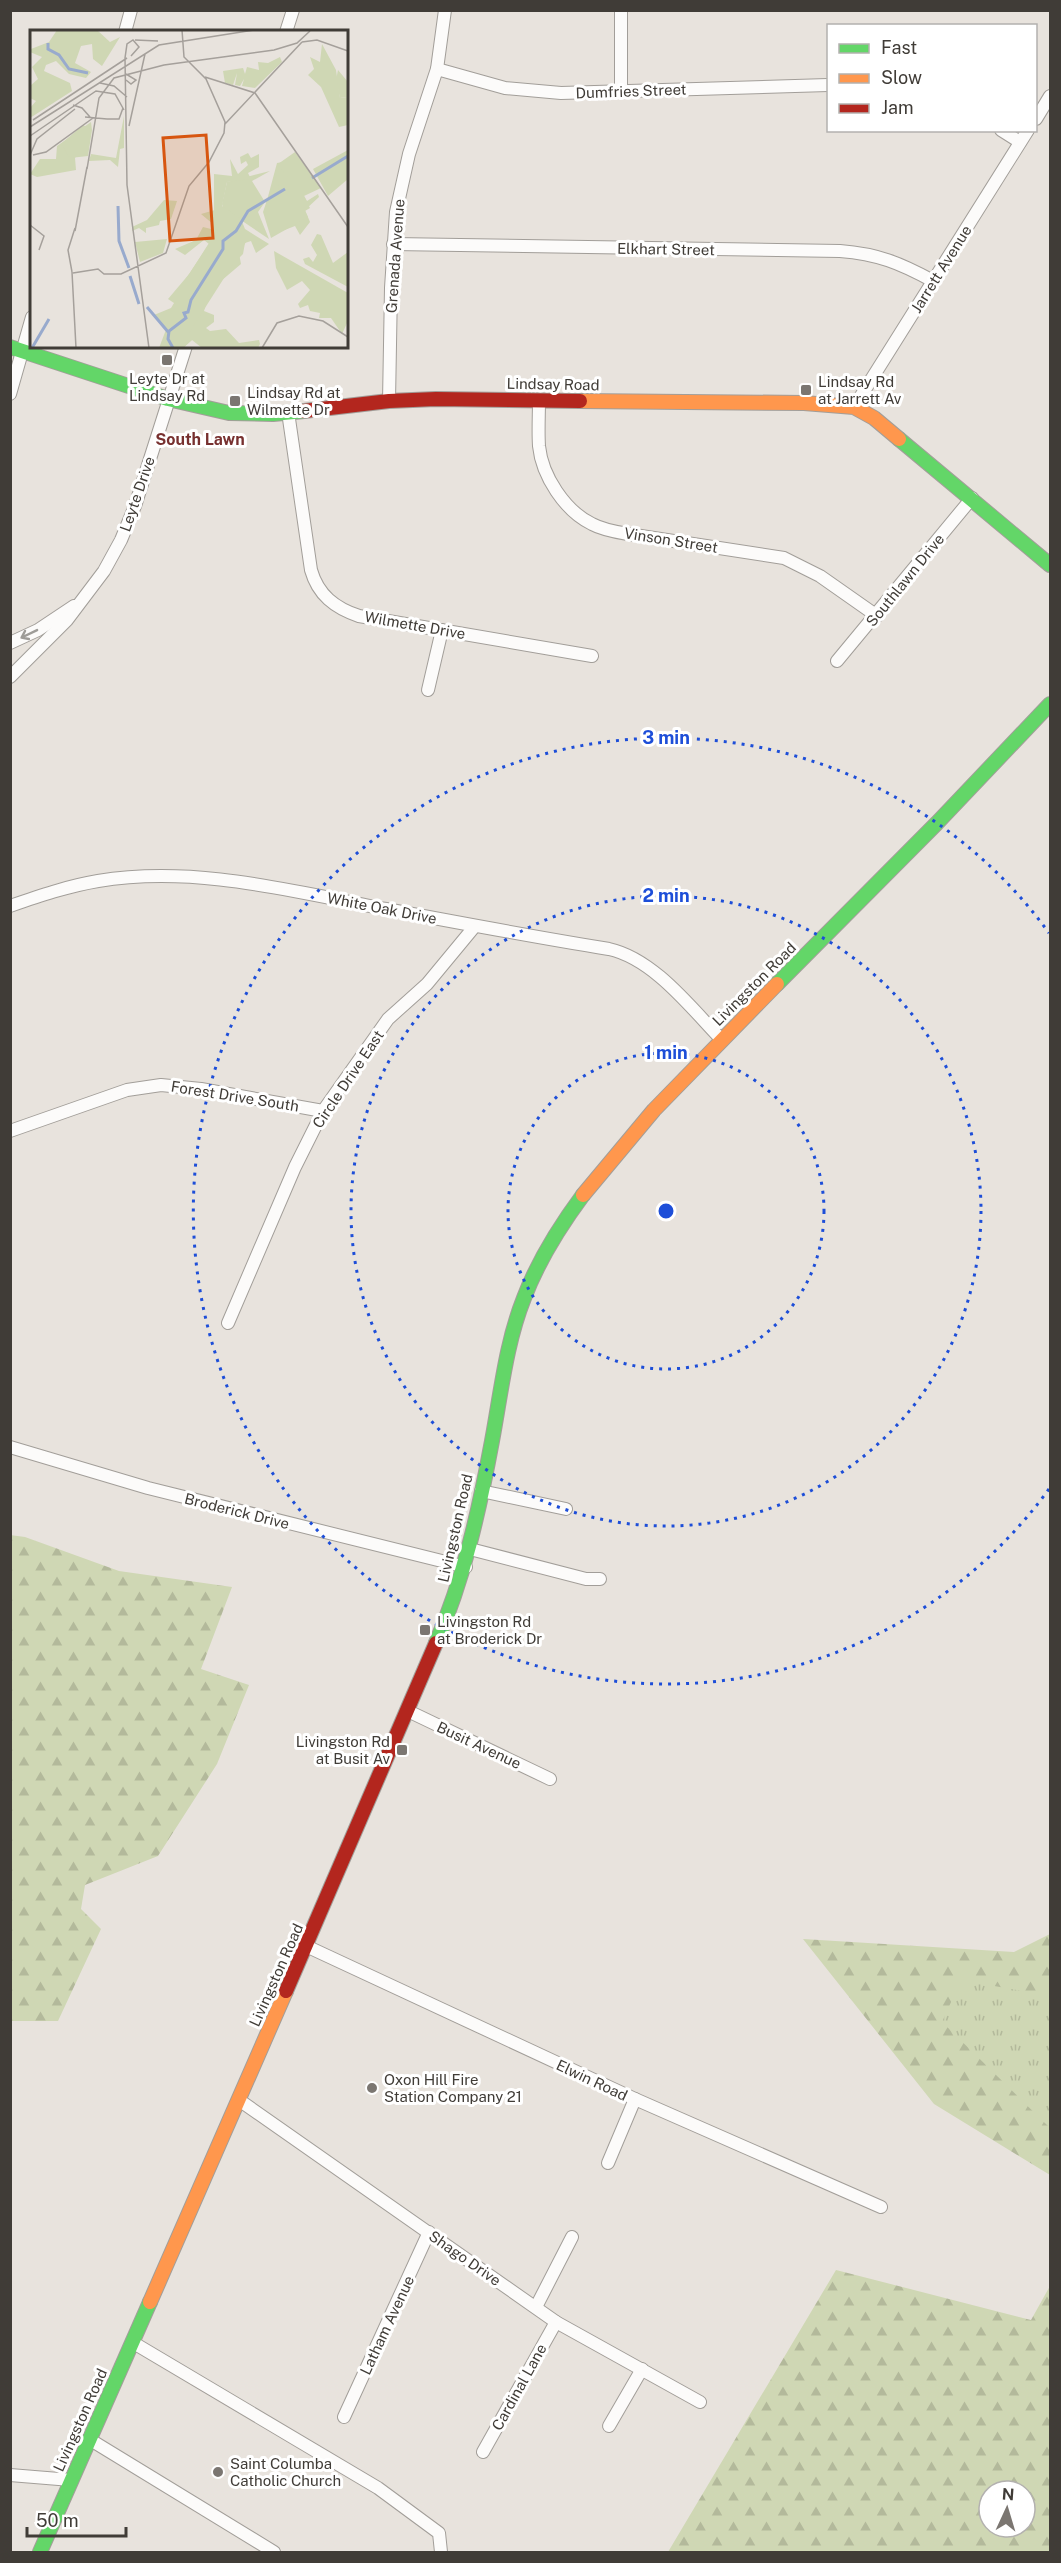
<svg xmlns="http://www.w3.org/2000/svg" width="1061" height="2563" font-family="'Public Sans',sans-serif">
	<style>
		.forest { fill: url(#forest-firs); fill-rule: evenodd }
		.park { fill: url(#park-tufts) }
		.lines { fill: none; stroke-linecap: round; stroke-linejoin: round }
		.street-casing { stroke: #a29e99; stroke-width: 14 }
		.fast-casing { stroke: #a29e99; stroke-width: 16 }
		.slow-casing { stroke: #a29e99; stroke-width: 16 }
		.jam-casing { stroke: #a29e99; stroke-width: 16 }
		.street { stroke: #fcfbfa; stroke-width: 12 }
		.fast { stroke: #63d668; stroke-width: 14 }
		.slow { stroke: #ff974d; stroke-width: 14 }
		.jam { stroke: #b3261e; stroke-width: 14 }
		.oneway { stroke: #9e9c98 }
		.ring { fill: none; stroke: #1d4ed8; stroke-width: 3; stroke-dasharray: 3 6 }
		.poi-dot { fill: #7b7671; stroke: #fff; stroke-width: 2 }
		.labels { text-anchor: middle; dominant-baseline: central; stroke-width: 6; stroke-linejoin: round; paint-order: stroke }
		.street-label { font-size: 15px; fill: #403c37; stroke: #fff }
		.poi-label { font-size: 15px; fill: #403c37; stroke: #fff; text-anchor: start }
		.neighbourhood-label { font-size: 16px; font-weight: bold; fill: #77302f; stroke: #fff }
		.inset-river { fill: none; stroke: #98aacd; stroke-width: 3 }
		.inset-road { fill: none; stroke: #a5a09b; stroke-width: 1.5 }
		.view { fill: #d75610; fill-opacity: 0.15; stroke: #d75610; stroke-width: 3 }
		.inset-edge { fill: none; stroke: #403c37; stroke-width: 3 }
		.centre { fill: #1d4ed8; stroke: #fff; stroke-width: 3 }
		.ring-label { font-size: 18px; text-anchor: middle; font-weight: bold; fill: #1d4ed8; stroke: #fff; stroke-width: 6; stroke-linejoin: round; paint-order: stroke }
	</style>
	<defs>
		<pattern id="forest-firs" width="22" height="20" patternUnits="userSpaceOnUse" patternTransform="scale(1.5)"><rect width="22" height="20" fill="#cfd7b4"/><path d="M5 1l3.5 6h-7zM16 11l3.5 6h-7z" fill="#b3b99b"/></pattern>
		<pattern id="park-tufts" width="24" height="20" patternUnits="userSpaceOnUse" patternTransform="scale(1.5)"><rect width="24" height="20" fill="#cfd7b4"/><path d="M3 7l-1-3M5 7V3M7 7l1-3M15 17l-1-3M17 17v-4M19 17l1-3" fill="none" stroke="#b3b99b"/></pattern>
	</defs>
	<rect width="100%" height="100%" fill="#e8e3dd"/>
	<g class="forest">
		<polygon points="10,1535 25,1537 119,1571 232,1587 201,1669 249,1685 217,1764 158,1856 85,1885 81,1909 101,1929 58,2021 11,2021"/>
		<polygon points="1050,1934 1050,2175 934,2104 803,1939 1014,1952"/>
		<path d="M836,2270l195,50 19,-34v266h-382zM989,2491h36v36h-36z"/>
	</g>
	<polygon class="park" points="961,1980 1050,1996 1050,2128 942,2022"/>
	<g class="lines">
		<defs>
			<g id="street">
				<polyline points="125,32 131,10"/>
				<polyline points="286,32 293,10"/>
				<polyline points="437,69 505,88 561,93 828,85"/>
				<polyline points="621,91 621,10"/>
				<polyline points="1036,119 1050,96"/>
				<polyline points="1001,130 1020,142"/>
				<path d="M393,244l447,7c38,3 60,12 93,30"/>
				<polyline points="10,394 32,317"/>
				<path d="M539,400c0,15 -1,31 0,46 3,30 26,65 53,78 11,6 24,8 36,10l156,24 36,18 57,40"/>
				<polyline points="389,401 391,288 396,212 409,154 437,69 445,10"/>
				<polyline points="854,407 1028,130"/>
				<path d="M288,412l23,158c7,25 24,38 48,46l233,40"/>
				<polyline points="10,643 38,630 74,606"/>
				<polyline points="837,661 972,498"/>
				<polyline points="10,677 67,620 104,571 121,540 135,506 186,346"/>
				<polyline points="428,690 442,630"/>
				<path d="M10,906c29,-10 58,-20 88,-25 96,-16 193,10 288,28 74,14 149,28 223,40 45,10 82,59 113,91"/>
				<polyline points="10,1131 127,1090 161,1085 201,1089 323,1111"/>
				<polyline points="228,1323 295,1167 323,1111 388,1019 427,984 475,926"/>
				<polyline points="10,1447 148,1488 466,1567"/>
				<polyline points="481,1491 566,1509"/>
				<polyline points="470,1549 586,1579 600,1579"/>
				<polyline points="408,1711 550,1779"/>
				<polyline points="306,1946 635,2099 881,2207"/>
				<polyline points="239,2100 556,2322 700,2402"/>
				<polyline points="608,2163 635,2099"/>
				<polyline points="536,2307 572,2237"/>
				<polyline points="132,2342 378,2488 439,2533 441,2552"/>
				<polyline points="344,2417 429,2232"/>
				<polyline points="609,2426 642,2369"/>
				<polyline points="89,2439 274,2552"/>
				<polyline points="483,2452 556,2322"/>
				<polyline points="10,2475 71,2480"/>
			</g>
			<g id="fast">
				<polyline points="10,347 168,399 229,413 273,414 304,411"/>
				<polyline points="899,439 1050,565"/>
				<polyline points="777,984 937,823 1050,704"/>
				<path d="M436,1643c28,-65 43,-132 56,-202 9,-48 14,-98 32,-143 14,-37 36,-72 59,-103"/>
				<polyline points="40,2552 150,2302"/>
			</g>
			<g id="slow">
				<polyline points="580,401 804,403 854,407 874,418 899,439"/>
				<polyline points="583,1195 654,1110 777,984"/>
				<polyline points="150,2302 286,1991"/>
			</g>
			<g id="jam">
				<polyline points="304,411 389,401 436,399 580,401"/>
				<polyline points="286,1991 436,1643"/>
			</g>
		</defs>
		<use href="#street" class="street-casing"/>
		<use href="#fast" class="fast-casing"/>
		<use href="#slow" class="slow-casing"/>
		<use href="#jam" class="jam-casing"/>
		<use href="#street" class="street"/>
		<use href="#fast" class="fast"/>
		<use href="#slow" class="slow"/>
		<use href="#jam" class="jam"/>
	</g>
	<defs><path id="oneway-shaft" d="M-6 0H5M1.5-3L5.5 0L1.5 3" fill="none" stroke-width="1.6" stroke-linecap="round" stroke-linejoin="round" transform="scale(1.5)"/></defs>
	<use class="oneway" href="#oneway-shaft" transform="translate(29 634) rotate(154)"/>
	<g class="ring">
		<circle cx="666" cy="1211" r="158"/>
		<circle cx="666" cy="1211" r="315"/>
		<path d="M1049 1489A473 473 0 1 1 1049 933"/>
	</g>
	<g class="poi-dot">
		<rect x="161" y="354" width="12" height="12" rx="3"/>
		<rect x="800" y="384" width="12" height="12" rx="3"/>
		<rect x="229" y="395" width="12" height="12" rx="3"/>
		<rect x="419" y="1624" width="12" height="12" rx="3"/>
		<rect x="396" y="1744" width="12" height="12" rx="3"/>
		<circle cx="372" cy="2088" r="6"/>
		<circle cx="218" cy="2472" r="6"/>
	</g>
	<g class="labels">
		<g class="street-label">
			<text transform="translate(631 91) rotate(-2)">Dumfries Street</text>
			<text transform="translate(666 249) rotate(1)">Elkhart Street</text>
			<text transform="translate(395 256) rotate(-86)">Grenada Avenue</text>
			<text transform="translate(941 269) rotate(-58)">Jarrett Avenue</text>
			<text transform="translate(553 384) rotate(1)">Lindsay Road</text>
			<text transform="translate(137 494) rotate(-71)">Leyte Drive</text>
			<text transform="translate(671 540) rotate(9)">Vinson Street</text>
			<text transform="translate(905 580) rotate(-51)">Southlawn Drive</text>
			<text transform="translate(415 625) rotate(10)">Wilmette Drive</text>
			<text transform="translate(382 908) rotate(11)">White Oak Drive</text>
			<text transform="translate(754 984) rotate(-45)">Livingston Road</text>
			<text transform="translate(348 1079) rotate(-56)">Circle Drive East</text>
			<text transform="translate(235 1096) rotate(9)">Forest Drive South</text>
			<text transform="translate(237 1511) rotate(14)">Broderick Drive</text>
			<text transform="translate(455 1528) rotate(-77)">Livingston Road</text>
			<text transform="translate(479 1745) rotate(25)">Busit Avenue</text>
			<text transform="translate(276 1975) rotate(-66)">Livingston Road</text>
			<text transform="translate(592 2080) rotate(25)">Elwin Road</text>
			<text transform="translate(465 2258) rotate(35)">Shago Drive</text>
			<text transform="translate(387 2325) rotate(-65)">Latham Avenue</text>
			<text transform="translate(519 2387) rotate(-61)">Cardinal Lane</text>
			<text transform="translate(80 2420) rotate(-66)">Livingston Road</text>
		</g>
		<g class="poi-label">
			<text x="167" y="378" text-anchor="middle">Leyte Dr at<tspan x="167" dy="17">Lindsay Rd</tspan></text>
			<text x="818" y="381">Lindsay Rd<tspan x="818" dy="17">at Jarrett Av</tspan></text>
			<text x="247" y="392">Lindsay Rd at<tspan x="247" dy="17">Wilmette Dr</tspan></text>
			<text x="437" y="1621">Livingston Rd<tspan x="437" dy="17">at Broderick Dr</tspan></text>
			<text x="390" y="1741" text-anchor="end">Livingston Rd<tspan x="390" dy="17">at Busit Av</tspan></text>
			<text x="384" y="2079">Oxon Hill Fire<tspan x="384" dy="17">Station Company 21</tspan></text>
			<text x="230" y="2463">Saint Columba<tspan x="230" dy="17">Catholic Church</tspan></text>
		</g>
		<g class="neighbourhood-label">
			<text x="200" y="439">South Lawn</text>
		</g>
	</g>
	<g transform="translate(30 30)">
		<rect width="318" height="318" fill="#e8e3dd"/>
		<path d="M308,40l10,12v19l-1,-4 -7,1 -4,-18zM240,141l-18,10 13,21 -7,10 11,27 -46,-31 -1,-4 5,-22z" fill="#cfd7b4"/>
		<path d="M27,0h40l13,12 10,-5 -18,29 -9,-7 -1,-15 -11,2 -6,17 16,9 -5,6 -17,-4 -13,-13 -10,4 -2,6 26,12 2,8 -42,27v-10l6,-7 -6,-3v-12l8,-7 -6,-12 10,-10 -12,-5 1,-3 18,-7zM292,14l14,26 4,28 7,-1 1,28 -9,2 -18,-40 -13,-12 6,-6 -4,-12 10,5zM250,27l2,5 -27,26 -13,-2 2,-7 -4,7 -5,-1 2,-12 -4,12 -8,-2 -2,-12 20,-3 2,6 2,-7 12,3 -1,-8 10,1zM94,86v32l-4,1 -2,18 -8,-7 -21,1 2,-7 25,4zM61,92l1,8 -17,28 1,12 -39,7 -7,-3 10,-15h16l1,-13zM253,132l34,27 -14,5 4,7 11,-7 1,3 -14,13 5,12 -10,13 -5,-9 -13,5 -16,-27 11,-41zM134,170l13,1 -6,18 -11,2 -1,4 -13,3v5l-7,-5 -7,3v-4l15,-7zM185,180l33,29 -9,14 2,11 -20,17 -15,24 -2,6 10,4v7l-8,6 4,3 16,-2 13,14 20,-3 1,4 -2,4h-56l-10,-8 -9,8h-24l26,-68 24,-36 -5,-4 -19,15 -10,-6 21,-9 7,-13 8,2 2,-5 -12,-10zM287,204l4,1 12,28 15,-11v35l-43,-23 -2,-5 6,-2 4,5 4,-7 -6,-10zM137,209l-4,14 -23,9 -5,-20zM244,221l74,42v28l-6,13 -11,-16h-12l1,-5 -10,-2 -2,-6 -8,3 -2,-4 12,-14 -8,-9 -15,9 -11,-22z" fill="#cfd7b4"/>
		<path d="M53,95l9,5 -4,26 -18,2 -9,-14zM318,120v29l-20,17 -15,-27zM265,122l26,36 -17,8 6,12 -5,3 3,6 -37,21 -8,-26 4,-12 12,-8 -1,-8 10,-6 -10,-14zM218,123l3,5 8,-4v13l-11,6 3,6 -24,3 -5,24 19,13 4,10 24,15 -13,9 -5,-12 -6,2 -2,11 -10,10 -44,69 5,5 -11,10h-23l8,-16 -14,-17 17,-7 3,-5 -6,-4 22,-26 24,-38 11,6 3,-6 -21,-18 7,-1v-42l18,2 -2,-17 8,15 10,-9 -2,-4 -5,3 -1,-7z" fill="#cfd7b4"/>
		<path class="inset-river" d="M18,13v6l11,6 10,14 19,4M282,148l36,-22M88,176l1,35 10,27M100,246l9,28M117,277l22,26M2,318l17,-29M143,318l-5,-9 1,-8 17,-13 -2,-5 4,-1 3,-12 32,-51v-8l13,-10 12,-20 37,-22"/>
		<path class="inset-road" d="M105,10l23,1M272,12l15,-2 31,11M101,26l8,-9 -6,-7 -6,4 -2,14 2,127 22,163M175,47l50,16 93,134M96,50l5,4 5,-4 -10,-6M70,53l14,3 13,11M43,75l9,3 8,9M55,87l22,2M77,89h12l4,-11M3,90l94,-62M195,94l77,-82M99,96l16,-72M0,97l129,-82 95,-15M0,106l66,-45 19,3 9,16M0,125l7,-16 38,-30M3,125l13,-3 47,-34M57,139l12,-71 15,-20 50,-13 110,-15 23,-7 13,-12M0,195l14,11 -5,14M45,201l12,-64M42,242l4,76M42,242l-4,-22 7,-22M43,243l25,-4 6,5h17l45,-21 23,-67 20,-24 15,-29 1,-11 -19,-43 -22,-22 -2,-27M232,318l15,-25 22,-7 24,5 25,16"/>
		<path class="view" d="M176,105l7,103 -43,3 -7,-103z"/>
		<rect width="318" height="318" class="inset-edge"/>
	</g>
	<circle cx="666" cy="1211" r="9" class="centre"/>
	<g class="ring-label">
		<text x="666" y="744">3 min</text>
		<text x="666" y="902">2 min</text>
		<text x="666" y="1059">1 min</text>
	</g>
	<rect width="1061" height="2563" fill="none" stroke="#403c37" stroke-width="24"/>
	<rect x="827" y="24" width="210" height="108" fill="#ffffff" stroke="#b3b1af" stroke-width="1.5"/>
	<rect x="839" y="44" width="30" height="9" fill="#63d668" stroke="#b3b1af" stroke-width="1.5"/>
	<text x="881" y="54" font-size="18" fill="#403c37">Fast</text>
	<rect x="839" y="74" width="30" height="9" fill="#ff974d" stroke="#b3b1af" stroke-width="1.5"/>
	<text x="881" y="84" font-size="18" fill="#403c37">Slow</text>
	<rect x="839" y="104" width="30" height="9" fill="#b3261e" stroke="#b3b1af" stroke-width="1.5"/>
	<text x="881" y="114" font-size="18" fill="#403c37">Jam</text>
	<g transform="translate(1007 2509) rotate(4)"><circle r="28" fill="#ffffff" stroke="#b3b1af" stroke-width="1.5"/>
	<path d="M0-4.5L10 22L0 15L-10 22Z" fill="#7b7671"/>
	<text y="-9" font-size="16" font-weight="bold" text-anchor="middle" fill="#403c37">N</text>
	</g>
	<path d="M27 2527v9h99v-9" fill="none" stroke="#403c37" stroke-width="3"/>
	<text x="36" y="2527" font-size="18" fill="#403c37" stroke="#ffffff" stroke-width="4.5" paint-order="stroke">50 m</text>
</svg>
